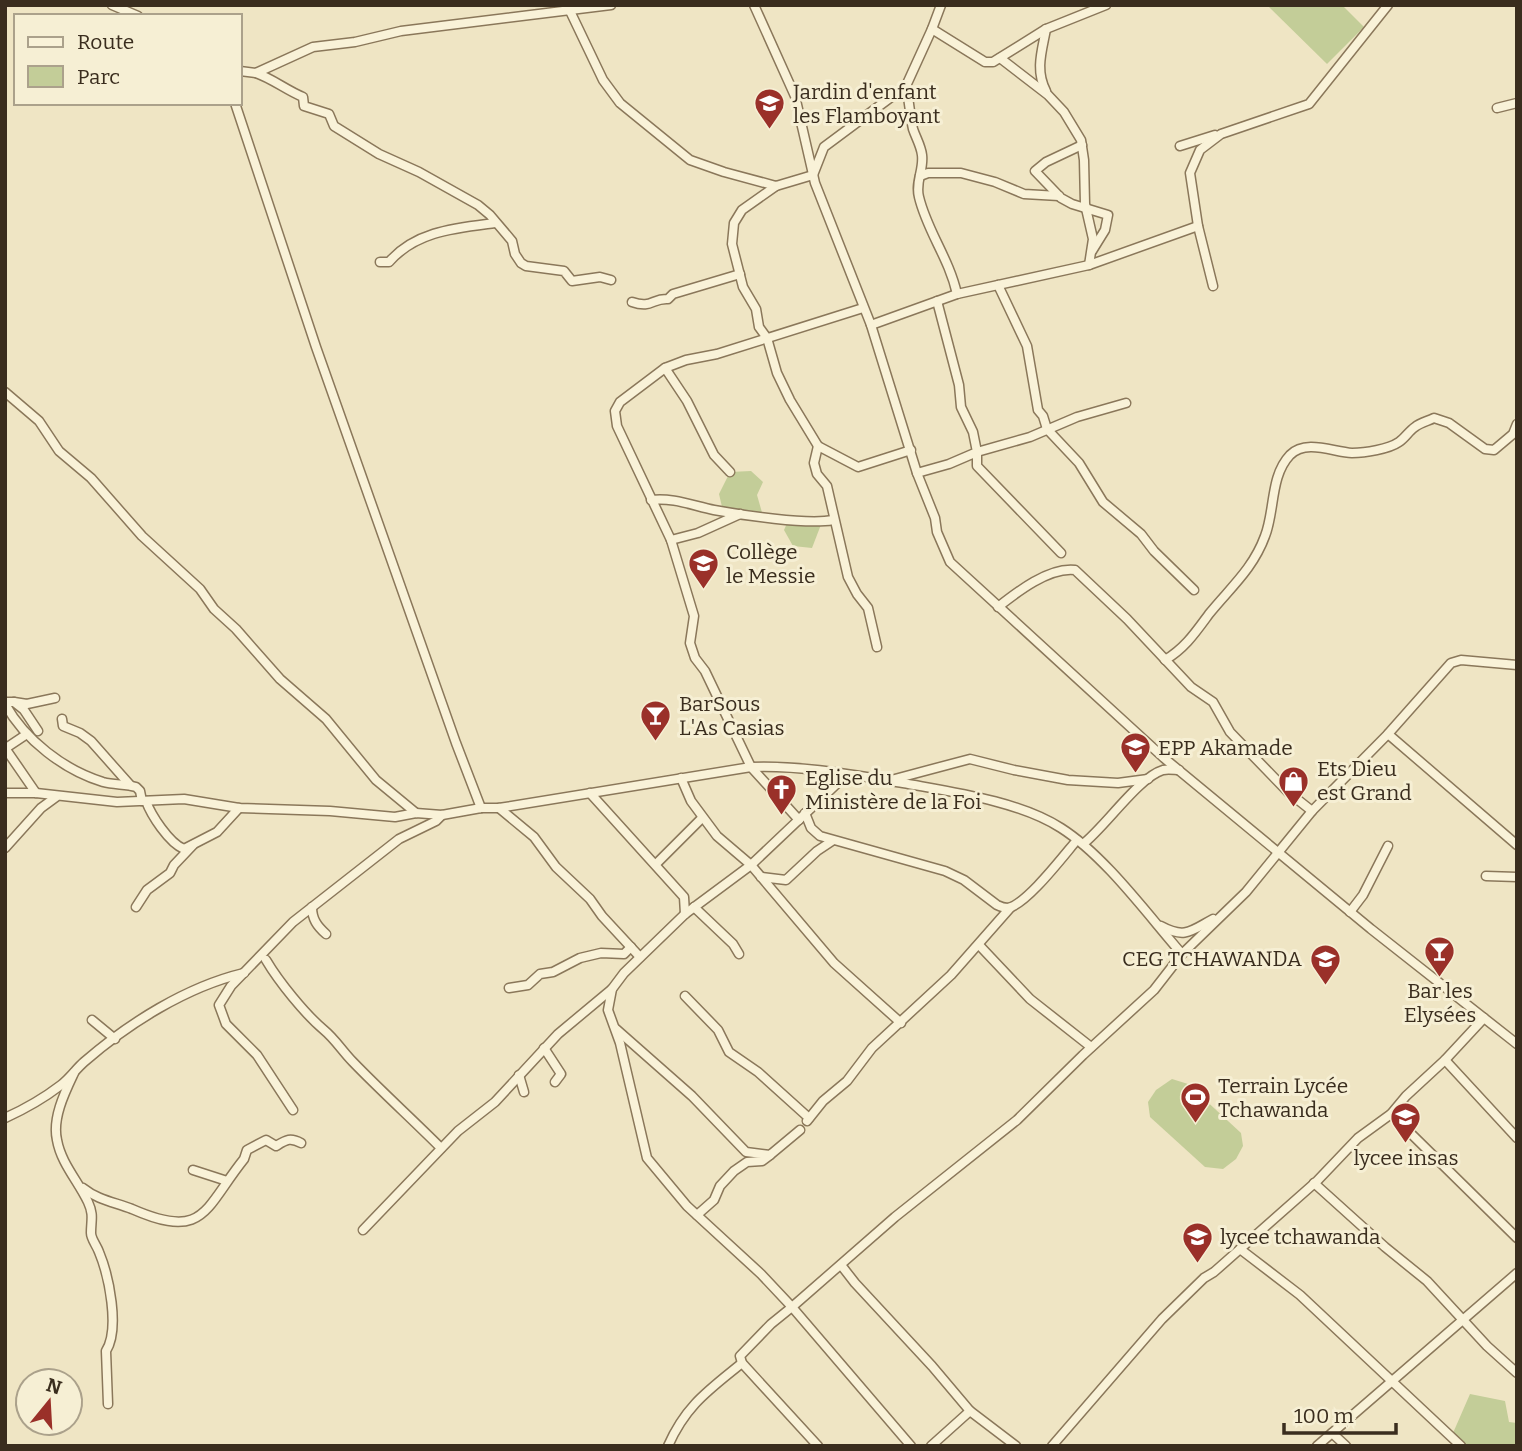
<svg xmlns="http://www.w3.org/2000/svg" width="1522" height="1451" font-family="Bitter,serif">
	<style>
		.green { fill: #c3cd98 }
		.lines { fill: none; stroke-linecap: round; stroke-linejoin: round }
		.minor-casing { stroke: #8a775a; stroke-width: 11 }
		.minor { stroke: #f9f2d8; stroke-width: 8 }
		.labels { text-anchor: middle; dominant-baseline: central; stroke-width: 6; stroke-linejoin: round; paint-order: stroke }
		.poi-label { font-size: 21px; fill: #3a2d1e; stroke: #f6efd4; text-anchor: start }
	</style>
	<rect width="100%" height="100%" fill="#efe5c4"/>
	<g class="green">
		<polygon points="1267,5 1342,5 1364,27 1327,64"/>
		<polygon points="751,471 763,482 757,495 763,516 723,511 719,494 730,472"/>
		<polygon points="789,519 822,522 812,548 793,546 784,530"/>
		<polygon points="1172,1079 1188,1084 1241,1133 1243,1146 1236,1159 1223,1169 1205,1167 1150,1117 1148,1102 1156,1090"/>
		<polygon points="1470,1394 1505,1401 1509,1422 1517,1423 1517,1446 1466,1446 1453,1433"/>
	</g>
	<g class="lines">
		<defs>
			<g id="minor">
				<polyline points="112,5 138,16"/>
				<polyline points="754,5 795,96 815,183 871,325 917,473 935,518 937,532 950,562 1164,758 1371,929 1517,1044"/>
				<polyline points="570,11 603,80 620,103 690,160 724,172 776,186 813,175 824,147 906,86 932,29 941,5"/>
				<polyline points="932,29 985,62 993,62 1046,29 1106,5"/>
				<polyline points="1000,58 1048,95 1064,112 1081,140 1084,160 1085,204 1093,239 1089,265"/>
				<polyline points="240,71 256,73 313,47 355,42 401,31 611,5"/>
				<path d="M256,73c17,6 30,17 47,24l1,9 25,8 5,12 45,28 40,18 59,33 12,10 22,26 3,13 6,9 5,3 38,5 8,10 28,-4 11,3"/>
				<path d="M906,86c3,14 4,29 7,43 3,9 8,17 9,26 2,15 -7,27 -3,42 8,34 30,61 38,97"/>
				<path d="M1046,91c-11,-21 -4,-40 0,-62"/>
				<polyline points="235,103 316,347 456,743 481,808"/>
				<polyline points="1497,108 1517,103"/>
				<polyline points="1082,145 1046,162 1035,171 1061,198 1072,204 1108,215 1105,230 1092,251"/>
				<polyline points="1180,146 1215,135"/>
				<polyline points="920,176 928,173 961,173 995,182 1024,194 1059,196"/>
				<polyline points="776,186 742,210 734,223 732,244 743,287 756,309 759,327 767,338 777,373 790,400 818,446 814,463 817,474 827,486 848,577 857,594 868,608 877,647"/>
				<path d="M380,262h9c27,-31 67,-34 106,-39"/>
				<polyline points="998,285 1027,346 1038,410 1043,416 1047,429 1079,463 1103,502 1141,534 1154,551 1194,590"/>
				<polyline points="1213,286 1198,226 1190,173 1200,150 1221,134 1309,104 1388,5"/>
				<path d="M632,302c20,7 20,-4 36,-3l5,-5 67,-20"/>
				<polyline points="871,325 957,294 1089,265 1198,226"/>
				<polyline points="665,368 687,401 714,455 730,472"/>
				<polyline points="5,392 39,421 59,451 91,478 142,536 200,589 214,609 236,629 280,679 326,719 376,780 416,813"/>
				<polyline points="818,446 858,467 911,450"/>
				<polyline points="917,473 949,464 977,452 973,432 961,407 959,385 937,301"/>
				<path d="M651,500c21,-3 43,6 63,10 28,5 93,15 119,10"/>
				<polyline points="671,540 698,533 740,514"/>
				<polyline points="1061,553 977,466 977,452 1030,437 1077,417 1126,403"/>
				<path d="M998,607c19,-15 51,-40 77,-37l52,49 64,68 22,15 17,30 58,60 24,19"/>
				<path d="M1165,660c20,-12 30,-27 44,-46 21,-26 44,-45 56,-78 10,-25 5,-60 25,-81 16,-16 43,-3 62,-2 13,0 37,-4 47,-11 6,-4 10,-11 16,-15 5,-4 13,-6 19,-9l15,5 36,26 9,1 19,-16 4,-10"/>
				<polyline points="5,702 14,702 24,710 38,731"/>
				<polyline points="14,702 27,704 55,698"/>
				<path d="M5,704c20,36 59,66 98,78 11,3 23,2 33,5l4,4 2,10"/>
				<polyline points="62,719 63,726 80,733 91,741 130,785"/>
				<polyline points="1388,734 1517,845"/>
				<polyline points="5,748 36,793"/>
				<polyline points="6,748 27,734"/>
				<polyline points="681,778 691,801 717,836 751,865 834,963 901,1023"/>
				<polyline points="891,780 970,759 1014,770 1068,780 1118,783 1148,779"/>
				<path d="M5,793h31l81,9 67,-3 55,9 91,3 65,6 21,-4 26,2 39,-7h18l252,-41c50,-2 103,8 152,16 49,9 116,18 158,45 44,28 86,86 121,126l64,-62 66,-81 76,-77 63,-71 10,-3 56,5"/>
				<polyline points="590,793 684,897 685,914"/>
				<path d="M146,801c5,14 23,42 38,48l33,-17 22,-24"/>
				<polyline points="499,808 534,837 556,867 590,899 602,916 640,957"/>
				<path d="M805,813l6,15 9,8 125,35 19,9 33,25c4,2 8,3 11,3 19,-4 56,-53 69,-68"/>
				<polyline points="799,820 751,767 705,671 695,658 690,643 694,616 671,540 617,426 615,411 620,402 665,368 686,360 717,354 863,308"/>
				<path d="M1083,844c22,-17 56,-67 80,-74 5,-1 12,0 16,0"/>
				<polyline points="5,848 41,808 56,797"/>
				<polyline points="656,864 702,818"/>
				<polyline points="1486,876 1517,877"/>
				<polyline points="761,877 786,880 817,851 832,841"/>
				<polyline points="136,907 147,890 170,873 174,865 193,845"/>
				<path d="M312,907c0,12 5,19 14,27"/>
				<polyline points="694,907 733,944 739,954"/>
				<polyline points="1350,912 1363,895 1388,846"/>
				<path d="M1161,926c24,13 30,5 52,-7"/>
				<polyline points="979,945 1030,999 1091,1047"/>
				<path d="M266,960c13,22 39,54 58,70 11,9 19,22 29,32 28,29 59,57 88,86"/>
				<polyline points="509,988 528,985 540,974 553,972 580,958 601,953 624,954 631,947"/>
				<polyline points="685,996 718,1030 729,1052 758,1072 809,1118"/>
				<polyline points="92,1020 115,1039"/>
				<polyline points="616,1029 692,1096 746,1152 770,1155 800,1130"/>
				<polyline points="544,1048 561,1074 555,1082"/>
				<polyline points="1445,1060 1517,1138"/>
				<path d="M74,1073c-9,19 -22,45 -17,67 4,23 21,41 31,62 6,13 3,18 3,31 0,6 6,13 8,19 10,24 21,77 7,99l2,53"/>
				<polyline points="519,1075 524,1092"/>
				<polyline points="293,1110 257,1055 226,1024 219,1005 231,986 293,922 399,839 436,821 442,815"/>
				<polyline points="1391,1114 1517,1238"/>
				<path d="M5,1118c20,-9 39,-20 56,-33 9,-7 15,-16 23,-23 45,-39 102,-75 160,-89"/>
				<polyline points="807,1121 823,1101 847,1081 872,1048 951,975 1010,908"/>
				<polyline points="193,1170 227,1181"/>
				<polyline points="1314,1183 1385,1247 1427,1281 1487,1346 1517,1373"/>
				<path d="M83,1188c15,12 31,14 49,21 73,32 72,0 112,-50l3,-9 19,-10 10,6c10,-6 14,-9 25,-3"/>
				<polyline points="697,1215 714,1200 720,1186 734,1171 747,1162 762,1161 770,1155"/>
				<polyline points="363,1230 458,1131 495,1102 558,1034 612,989"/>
				<polyline points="1240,1249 1300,1295 1461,1446"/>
				<polyline points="841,1265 855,1283 932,1366 970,1411"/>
				<polyline points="1332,1433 1346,1446"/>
				<path d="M668,1446c18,-41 41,-56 74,-83"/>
				<polyline points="818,1446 742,1363 740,1356 771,1324 792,1307 761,1274 687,1206 647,1158 620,1043 608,1010 612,989 624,973 685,914 751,865 846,775"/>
				<polyline points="911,1446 792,1307 895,1217 1017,1120 1083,1055 1154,990 1182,954"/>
				<polyline points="931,1446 970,1411 1016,1446"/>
				<polyline points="1052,1446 1162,1319 1204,1278 1214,1272 1317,1181 1358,1138 1391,1114 1406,1096 1445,1060 1484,1018"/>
				<polyline points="1317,1446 1517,1273"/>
			</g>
		</defs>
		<use href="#minor" class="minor-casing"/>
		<use href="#minor" class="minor"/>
	</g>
	<defs>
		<symbol id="school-pin" viewBox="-11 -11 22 30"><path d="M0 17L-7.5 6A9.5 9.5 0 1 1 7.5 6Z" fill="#9a3029" stroke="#f6efd4"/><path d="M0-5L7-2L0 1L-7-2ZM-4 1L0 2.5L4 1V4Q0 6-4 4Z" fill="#fff"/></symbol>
		<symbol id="bar-pin" viewBox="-11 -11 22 30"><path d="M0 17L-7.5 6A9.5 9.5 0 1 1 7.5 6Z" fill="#9a3029" stroke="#f6efd4"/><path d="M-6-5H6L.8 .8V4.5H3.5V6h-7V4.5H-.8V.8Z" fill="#fff"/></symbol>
		<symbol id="shop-pin" viewBox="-11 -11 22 30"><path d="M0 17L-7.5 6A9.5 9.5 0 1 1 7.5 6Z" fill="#9a3029" stroke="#f6efd4"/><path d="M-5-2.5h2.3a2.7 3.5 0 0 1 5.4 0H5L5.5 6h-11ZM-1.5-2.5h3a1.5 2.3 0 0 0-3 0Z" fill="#fff"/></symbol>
		<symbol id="church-pin" viewBox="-11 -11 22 30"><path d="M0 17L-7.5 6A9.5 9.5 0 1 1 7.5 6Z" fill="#9a3029" stroke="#f6efd4"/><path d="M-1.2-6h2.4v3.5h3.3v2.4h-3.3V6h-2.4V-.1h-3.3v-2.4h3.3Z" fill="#fff"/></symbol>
		<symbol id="stadium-pin" viewBox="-11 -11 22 30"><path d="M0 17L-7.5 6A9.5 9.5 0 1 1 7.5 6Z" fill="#9a3029" stroke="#f6efd4"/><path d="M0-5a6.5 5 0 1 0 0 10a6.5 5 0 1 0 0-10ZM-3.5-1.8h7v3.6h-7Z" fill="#fff"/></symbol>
	</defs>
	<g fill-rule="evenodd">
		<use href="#school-pin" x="752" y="86" width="35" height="47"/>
		<use href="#school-pin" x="686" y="546" width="35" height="47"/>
		<use href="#bar-pin" x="638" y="698" width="35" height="47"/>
		<use href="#school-pin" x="1118" y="730" width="35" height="47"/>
		<use href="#shop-pin" x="1276" y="764" width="35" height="47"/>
		<use href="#church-pin" x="764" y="772" width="35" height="47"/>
		<use href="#bar-pin" x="1422" y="934" width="35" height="47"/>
		<use href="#school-pin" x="1308" y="942" width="35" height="47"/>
		<use href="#stadium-pin" x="1178" y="1080" width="35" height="47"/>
		<use href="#school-pin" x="1388" y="1100" width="35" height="47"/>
		<use href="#school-pin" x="1180" y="1220" width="35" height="47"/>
	</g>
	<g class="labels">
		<g class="poi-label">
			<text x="793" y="92">Jardin d'enfant<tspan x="793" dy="24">les Flamboyant</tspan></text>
			<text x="726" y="552">Collège<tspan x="726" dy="24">le Messie</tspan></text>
			<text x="679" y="704">BarSous<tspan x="679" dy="24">L'As Casias</tspan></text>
			<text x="1158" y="748">EPP Akamade</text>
			<text x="1317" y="769">Ets Dieu<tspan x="1317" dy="24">est Grand</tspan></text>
			<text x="805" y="778">Eglise du<tspan x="805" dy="24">Ministère de la Foi</tspan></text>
			<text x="1302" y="959" text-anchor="end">CEG TCHAWANDA</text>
			<text x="1440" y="991" text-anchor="middle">Bar les<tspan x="1440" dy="24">Elysées</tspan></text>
			<text x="1218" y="1086">Terrain Lycée<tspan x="1218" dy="24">Tchawanda</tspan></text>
			<text x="1406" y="1158" text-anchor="middle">lycee insas</text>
			<text x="1220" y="1237">lycee tchawanda</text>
		</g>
	</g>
	<rect width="1522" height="1451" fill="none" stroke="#3a2d1e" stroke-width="14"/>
	<rect x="14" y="14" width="228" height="91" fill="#f6efd4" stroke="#aba18b" stroke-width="2"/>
	<rect x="28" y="37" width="35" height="10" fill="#f9f2d8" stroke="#aba18b" stroke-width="2"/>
	<text x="77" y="49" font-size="21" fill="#3a2d1e">Route</text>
	<rect x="28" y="66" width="35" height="21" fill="#c3cd98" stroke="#aba18b" stroke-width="2"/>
	<text x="77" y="84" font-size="21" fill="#3a2d1e">Parc</text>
	<g transform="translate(49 1402) rotate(18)"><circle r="33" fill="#f6efd4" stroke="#aba18b" stroke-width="2"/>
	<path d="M0-5L12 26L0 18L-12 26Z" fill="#9a3029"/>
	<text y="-10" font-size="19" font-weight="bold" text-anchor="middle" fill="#3a2d1e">N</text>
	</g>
	<path d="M1284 1423v10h112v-10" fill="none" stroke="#3a2d1e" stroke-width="3.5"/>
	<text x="1294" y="1423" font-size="21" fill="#3a2d1e" stroke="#f6efd4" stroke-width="5" paint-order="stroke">100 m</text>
</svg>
